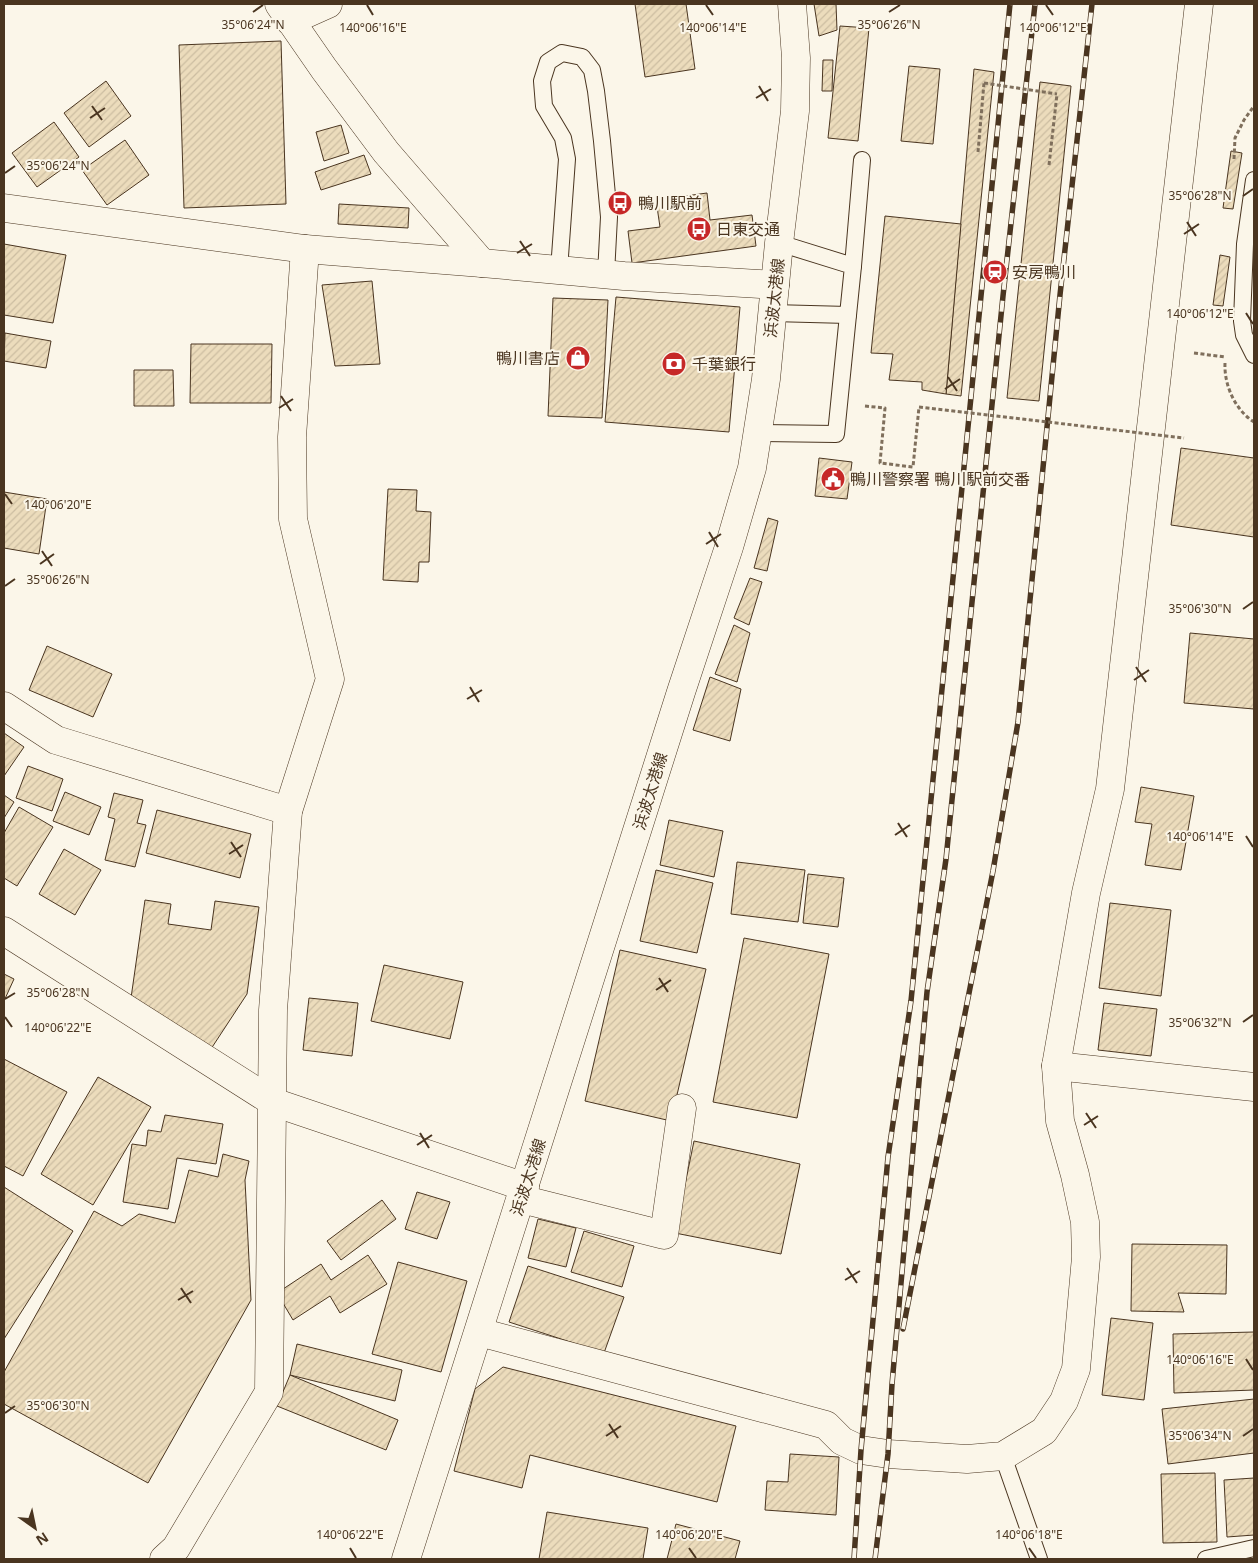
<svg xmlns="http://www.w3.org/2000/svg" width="1258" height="1563" font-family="'Noto Sans','Noto Sans JP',sans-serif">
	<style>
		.building { fill: url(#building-hatch); stroke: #4a3520 }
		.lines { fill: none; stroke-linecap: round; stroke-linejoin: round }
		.lane-casing { stroke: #4a3520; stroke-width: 18 }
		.street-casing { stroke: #4a3520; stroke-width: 29 }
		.secondary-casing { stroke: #4a3520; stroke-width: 29 }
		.path { stroke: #7f6f5c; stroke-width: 3; stroke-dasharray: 4 2.5; stroke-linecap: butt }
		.lane { stroke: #fbf6e9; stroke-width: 16 }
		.street { stroke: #fbf6e9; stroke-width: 28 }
		.secondary { stroke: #fbf6e9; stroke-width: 28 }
		.rail-casing { stroke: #4a3520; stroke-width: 5.5 }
		.rail { stroke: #fbf6e9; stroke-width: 4; stroke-dasharray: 11; stroke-linecap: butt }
		.path-bridge { stroke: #7f6f5c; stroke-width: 3; stroke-dasharray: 4 2.5; stroke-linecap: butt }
		.ticks { fill: none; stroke: #4a3520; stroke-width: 2 }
		.labels { text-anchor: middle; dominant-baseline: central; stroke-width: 4; stroke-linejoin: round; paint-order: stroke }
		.poi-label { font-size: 16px; fill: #4a3520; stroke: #fbf6e9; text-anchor: start }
		.street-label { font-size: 16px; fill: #4a3520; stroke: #fbf6e9 }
		.ticks-label { font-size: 12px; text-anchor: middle; fill: #4a3520; stroke: #fbf6e9; stroke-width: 4; stroke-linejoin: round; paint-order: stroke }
	</style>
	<defs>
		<pattern id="building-hatch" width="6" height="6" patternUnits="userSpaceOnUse" patternTransform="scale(1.25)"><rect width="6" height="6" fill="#ecdcbc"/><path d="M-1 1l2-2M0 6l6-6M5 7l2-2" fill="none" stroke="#ccbda1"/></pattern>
	</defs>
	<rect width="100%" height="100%" fill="#fbf6e9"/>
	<g class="building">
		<polygon points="635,4 686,4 695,69 645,77"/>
		<polygon points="814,4 836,4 837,30 819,36"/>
		<polygon points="840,26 869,28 858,141 828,138"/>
		<polygon points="281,41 286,204 184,208 179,45"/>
		<polygon points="823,60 833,60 832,91 822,91"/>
		<polygon points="909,66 940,69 933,144 901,141"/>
		<polygon points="974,69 994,72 961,396 946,394"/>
		<polygon points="106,81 131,116 89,147 64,113"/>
		<polygon points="1040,82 1071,86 1039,401 1007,398"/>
		<polygon points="54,122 79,157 37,187 12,153"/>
		<polygon points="341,125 349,153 324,161 316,132"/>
		<polygon points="125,140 149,175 107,205 82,170"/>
		<polygon points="1231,151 1242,153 1233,209 1223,208"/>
		<polygon points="364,155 371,174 321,190 315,172"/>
		<polygon points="707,193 710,220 752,215 756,246 632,263 628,231 660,227 656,200"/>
		<polygon points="339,204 409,208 408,228 338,224"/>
		<polygon points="885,216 961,224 946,394 922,390 922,382 889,380 893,354 871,353"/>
		<polygon points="4,244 66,255 53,323 4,315"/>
		<polygon points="1220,255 1230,257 1223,306 1213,305"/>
		<polygon points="372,281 380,364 335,366 322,285"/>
		<polygon points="616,297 740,307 729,432 605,422"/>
		<polygon points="553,298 608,300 602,418 548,416"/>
		<polygon points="5,333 51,341 46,368 4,361"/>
		<polygon points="191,344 272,344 271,403 190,403"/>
		<polygon points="134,370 173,370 174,406 134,406"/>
		<polygon points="1181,448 1254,458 1254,537 1171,525"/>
		<polygon points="819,458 852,462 847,499 815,496"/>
		<polygon points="388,489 417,490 416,511 431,512 429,562 419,562 418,582 383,580"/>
		<polygon points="4,492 47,499 39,554 4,548"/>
		<polygon points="768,518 778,521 767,571 754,568"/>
		<polygon points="750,578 762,582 749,625 734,618"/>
		<polygon points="734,625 750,633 737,682 715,674"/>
		<polygon points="1190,633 1254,639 1254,709 1184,703"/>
		<polygon points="47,646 112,674 93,717 29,690"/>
		<polygon points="710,677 741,689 730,741 693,730"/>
		<polygon points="4,733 24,747 4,776"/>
		<polygon points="28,766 63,779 52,811 16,798"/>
		<polygon points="1141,787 1194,796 1181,870 1145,865 1152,824 1135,822"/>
		<polygon points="65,792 101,807 89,835 53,821"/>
		<polygon points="114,793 143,800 137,823 146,825 135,867 105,860 115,819 108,817"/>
		<polygon points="4,795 14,802 4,818"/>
		<polygon points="19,807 53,827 17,886 4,878 4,833"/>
		<polygon points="157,810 251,834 240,878 146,853"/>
		<polygon points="669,820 723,831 714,877 660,865"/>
		<polygon points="64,849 101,870 75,915 39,894"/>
		<polygon points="737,862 805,870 798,922 731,914"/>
		<polygon points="656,870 713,883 697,953 640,941"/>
		<polygon points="808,874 844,878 838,927 803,923"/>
		<polygon points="145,900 171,904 168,924 211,930 215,901 259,907 247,994 207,1055 130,1005"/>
		<polygon points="1110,903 1171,910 1161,996 1099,988"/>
		<polygon points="744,938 829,954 797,1118 713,1102"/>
		<polygon points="620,950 706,969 671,1121 585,1101"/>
		<polygon points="384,965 463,982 450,1039 371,1021"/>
		<polygon points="4,974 14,979 4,1001"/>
		<polygon points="309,998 358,1003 352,1056 303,1050"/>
		<polygon points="1104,1003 1157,1009 1151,1056 1098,1050"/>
		<polygon points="4,1059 67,1092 23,1176 4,1166"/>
		<polygon points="98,1077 151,1107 93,1205 41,1174"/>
		<polygon points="165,1115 223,1124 216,1164 177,1158 168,1209 123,1202 132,1144 146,1146 148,1130 161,1132"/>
		<polygon points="694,1141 800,1164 781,1254 675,1233"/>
		<polygon points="223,1154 249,1161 245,1180 251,1300 148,1483 4,1404 4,1372 94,1211 122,1226 139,1214 175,1223 189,1170 218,1177"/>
		<polygon points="4,1187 73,1231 4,1339"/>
		<polygon points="417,1192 450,1202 437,1239 405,1229"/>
		<polygon points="382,1200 396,1219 341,1260 327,1241"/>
		<polygon points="538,1219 576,1228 566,1267 528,1258"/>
		<polygon points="584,1231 634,1246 622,1287 571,1272"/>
		<polygon points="1132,1244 1227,1245 1226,1294 1178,1293 1184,1312 1131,1311"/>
		<polygon points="368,1255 387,1284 340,1313 330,1296 293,1320 277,1293 321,1264 331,1280"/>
		<polygon points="398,1262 467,1281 441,1372 372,1354"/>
		<polygon points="528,1266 624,1297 604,1353 509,1322"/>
		<polygon points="1111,1318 1153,1323 1144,1400 1102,1395"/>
		<polygon points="1254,1332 1254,1390 1174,1393 1173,1334"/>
		<polygon points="297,1344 402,1370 395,1401 290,1375"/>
		<polygon points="503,1367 736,1426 717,1502 530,1455 522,1488 454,1471 475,1389"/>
		<polygon points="290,1375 398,1420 386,1450 277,1406"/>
		<polygon points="1254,1399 1254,1453 1168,1464 1162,1409"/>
		<polygon points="790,1454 839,1457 836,1515 765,1510 767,1481 788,1482"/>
		<polygon points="1215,1473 1217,1542 1163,1543 1161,1474"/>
		<polygon points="1254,1478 1254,1535 1227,1537 1224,1480"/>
		<polygon points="547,1512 648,1528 643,1559 539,1559"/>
		<polygon points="676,1524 740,1541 735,1559 667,1559"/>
	</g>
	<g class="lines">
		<defs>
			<g id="lane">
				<polyline points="1254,180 1245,244 1242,321 1244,335 1254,355"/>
				<polyline points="853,266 862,160"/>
				<polyline points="559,270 567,159 563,138 544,106 542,81 548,62 562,53 582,57 592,70 596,91 602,141 609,217 606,274"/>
				<polyline points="772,313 848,315 853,266 779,243"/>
				<polyline points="758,433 836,434 848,315"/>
				<polyline points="1003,1456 1039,1559"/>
				<polyline points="1206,1559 1254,1548"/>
			</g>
			<g id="street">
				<polyline points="279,4 324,69 386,152 482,263"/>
				<polyline points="290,21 328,4"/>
				<polyline points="4,706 56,740 288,811"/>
				<polyline points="4,931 273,1102 525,1187"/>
				<polyline points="1056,1066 1254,1087"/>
				<polyline points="521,1199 664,1235 682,1108"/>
				<polyline points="479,1332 826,1425 842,1441 861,1450 888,1454 967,1459 1003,1456 1044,1431 1064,1401 1076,1369 1086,1257 1085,1222 1075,1175 1060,1121 1056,1066 1086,893 1110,789 1199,4"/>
				<polyline points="164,1559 176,1548 269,1392 273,1010 288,811 330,679 293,519 292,437 305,249"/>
			</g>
			<g id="secondary">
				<polyline points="4,208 305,249 482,263 624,276 775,285"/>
				<polyline points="406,1559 681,692 729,547 752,468 766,379 779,243 795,111 796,58 792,4"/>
			</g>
		</defs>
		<use href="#lane" class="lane-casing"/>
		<use href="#street" class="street-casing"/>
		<use href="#secondary" class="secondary-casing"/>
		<g class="path">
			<polyline points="978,152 984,83"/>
			<polyline points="1234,159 1235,138 1244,120 1254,106"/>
			<polyline points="1049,165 1057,94"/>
			<polyline points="1194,353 1225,357"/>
			<path d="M1225,363c-1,22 10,47 29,59"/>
			<polyline points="865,406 885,408 880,463 913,467 919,407"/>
		</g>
		<use href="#lane" class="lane"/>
		<use href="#street" class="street"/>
		<use href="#secondary" class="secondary"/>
		<defs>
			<g id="rail">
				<polyline points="903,1329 993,871 1018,722 1060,295 1092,4"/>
				<polyline points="854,1559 861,1450 888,1157 911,1001 1010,4"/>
				<polyline points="875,1559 888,1454 892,1384 927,992 946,859 1003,296 1035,4"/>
			</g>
		</defs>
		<use href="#rail" class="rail-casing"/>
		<use href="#rail" class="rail"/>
		<g class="path-bridge">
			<polyline points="984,83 1057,94"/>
			<polyline points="919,407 1184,438"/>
		</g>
	</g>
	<path class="ticks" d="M367,5l6,10M706,5l7,10M1046,5l7,10M253,12l10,-7M889,12l11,-7M759,86l9,15M756,98l15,-9M92,106l10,14M90,118l15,-10M5,173l10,-7M1243,196l10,-7M1187,222l9,14M1184,234l15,-10M520,241l10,15M517,253l15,-9M1246,313l7,11M948,377l9,14M945,389l15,-10M281,396l10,15M279,408l14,-9M5,494l7,10M709,532l9,15M706,544l15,-10M42,551l10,15M40,564l14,-10M5,586l10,-7M1243,609l10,-7M1136,667l10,15M1134,680l15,-10M470,687l9,15M467,699l15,-9M898,823l9,14M895,835l15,-10M1246,836l7,11M231,842l10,15M229,854l14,-9M659,978l9,14M656,990l15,-10M5,999l10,-6M5,1017l7,10M1243,1022l10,-7M1086,1113l10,15M1084,1125l14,-9M420,1133l9,15M417,1145l15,-10M847,1268l10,15M845,1280l15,-9M181,1288l10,15M178,1300l15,-9M1246,1359l7,11M5,1413l10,-7M609,1424l9,14M606,1436l15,-10M1243,1436l10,-7M350,1548l6,10M689,1548l7,10M1029,1548l7,10"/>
	<defs>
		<symbol id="bus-disc" viewBox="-11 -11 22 22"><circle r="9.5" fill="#c62828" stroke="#fbf6e9"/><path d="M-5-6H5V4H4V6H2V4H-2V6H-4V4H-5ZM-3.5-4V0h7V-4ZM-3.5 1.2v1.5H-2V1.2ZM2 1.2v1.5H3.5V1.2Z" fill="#fff"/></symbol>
		<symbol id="station-disc" viewBox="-11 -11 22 22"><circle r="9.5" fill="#c62828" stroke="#fbf6e9"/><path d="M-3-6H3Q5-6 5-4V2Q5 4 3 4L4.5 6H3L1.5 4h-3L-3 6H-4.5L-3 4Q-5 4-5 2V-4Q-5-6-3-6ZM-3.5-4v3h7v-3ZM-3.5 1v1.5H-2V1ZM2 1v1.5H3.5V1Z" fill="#fff"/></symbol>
		<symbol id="shop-disc" viewBox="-11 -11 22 22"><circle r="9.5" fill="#c62828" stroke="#fbf6e9"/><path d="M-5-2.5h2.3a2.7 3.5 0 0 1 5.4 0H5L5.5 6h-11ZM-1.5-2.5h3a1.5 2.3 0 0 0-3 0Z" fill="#fff"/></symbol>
		<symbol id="bank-disc" viewBox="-11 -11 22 22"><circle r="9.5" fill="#c62828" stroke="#fbf6e9"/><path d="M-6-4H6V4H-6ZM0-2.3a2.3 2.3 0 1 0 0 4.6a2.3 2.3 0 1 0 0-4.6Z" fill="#fff"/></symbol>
		<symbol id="civic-disc" viewBox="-11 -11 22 22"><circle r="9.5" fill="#c62828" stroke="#fbf6e9"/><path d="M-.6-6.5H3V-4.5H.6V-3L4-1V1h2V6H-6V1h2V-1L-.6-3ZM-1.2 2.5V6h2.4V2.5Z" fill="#fff"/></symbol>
	</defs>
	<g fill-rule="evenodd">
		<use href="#bus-disc" x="606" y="189" width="28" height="28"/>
		<use href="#bus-disc" x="685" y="215" width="28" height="28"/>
		<use href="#station-disc" x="981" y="258" width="28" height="28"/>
		<use href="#shop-disc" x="564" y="344" width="28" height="28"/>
		<use href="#bank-disc" x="660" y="350" width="28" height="28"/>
		<use href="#civic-disc" x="819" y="465" width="28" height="28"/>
	</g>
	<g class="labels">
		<g class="poi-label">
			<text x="638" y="203">鴨川駅前</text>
			<text x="716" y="229">日東交通</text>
			<text x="1012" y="272">安房鴨川</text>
			<text x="560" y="358" text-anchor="end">鴨川書店</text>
			<text x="692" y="364">千葉銀行</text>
			<text x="850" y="479">鴨川警察署 鴨川駅前交番</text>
		</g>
		<g class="street-label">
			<text transform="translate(774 298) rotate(-84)">浜波太港線</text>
			<text transform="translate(650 791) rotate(-73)">浜波太港線</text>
			<text transform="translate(528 1177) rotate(-72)">浜波太港線</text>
		</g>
	</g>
	<g class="ticks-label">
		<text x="253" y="29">35°06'24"N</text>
		<text x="889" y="29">35°06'26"N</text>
		<text x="373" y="32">140°06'16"E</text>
		<text x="713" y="32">140°06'14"E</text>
		<text x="1053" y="32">140°06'12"E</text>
		<text x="58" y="170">35°06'24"N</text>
		<text x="1200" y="200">35°06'28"N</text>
		<text x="1200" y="318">140°06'12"E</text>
		<text x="58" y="509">140°06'20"E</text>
		<text x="58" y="584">35°06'26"N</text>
		<text x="1200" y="613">35°06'30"N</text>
		<text x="1200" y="841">140°06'14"E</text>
		<text x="58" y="997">35°06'28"N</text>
		<text x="1200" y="1027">35°06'32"N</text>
		<text x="58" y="1032">140°06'22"E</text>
		<text x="1200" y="1364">140°06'16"E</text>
		<text x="58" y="1410">35°06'30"N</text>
		<text x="1200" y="1440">35°06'34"N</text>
		<text x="350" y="1539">140°06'22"E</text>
		<text x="689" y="1539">140°06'20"E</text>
		<text x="1029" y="1539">140°06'18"E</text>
	</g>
	<rect width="1258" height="1563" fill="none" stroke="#4a3520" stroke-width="10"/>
	<g transform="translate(35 1528) rotate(147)" stroke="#fbf6e9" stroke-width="4" paint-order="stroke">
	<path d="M0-4L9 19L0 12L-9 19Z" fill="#4a3520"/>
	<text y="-8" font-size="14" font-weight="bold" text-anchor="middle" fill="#4a3520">N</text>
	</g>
</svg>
